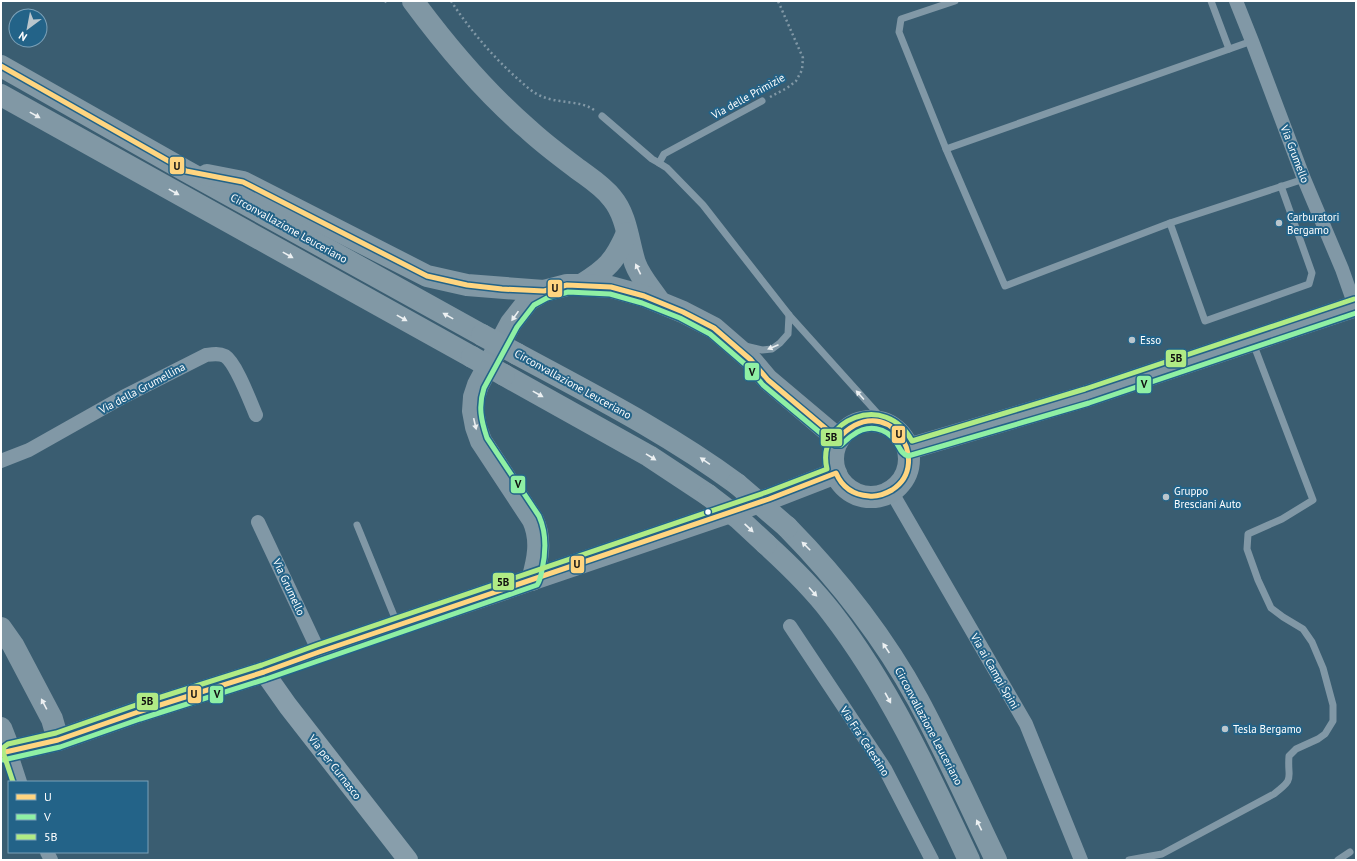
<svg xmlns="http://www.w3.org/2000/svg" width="1357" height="861" font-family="'PT Sans',sans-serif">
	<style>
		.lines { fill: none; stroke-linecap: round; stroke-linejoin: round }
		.path { stroke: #8198a6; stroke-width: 2.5; stroke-dasharray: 2 3; stroke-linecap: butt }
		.lane { stroke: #8198a6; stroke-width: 7 }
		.street { stroke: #8198a6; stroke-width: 14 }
		.secondary { stroke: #889eab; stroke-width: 20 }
		.primary { stroke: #8097a4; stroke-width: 22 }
		.highway { stroke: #8198a5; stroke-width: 22 }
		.highway-bridge { stroke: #8198a5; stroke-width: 22 }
		.bus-1-casing { stroke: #236388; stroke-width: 8 }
		.bus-2-casing { stroke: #236388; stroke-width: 8 }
		.bus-3-casing { stroke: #236388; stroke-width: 8 }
		.bus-1 { stroke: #ffd580; stroke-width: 5 }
		.bus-2 { stroke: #8ff0a4; stroke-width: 5 }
		.bus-3 { stroke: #b0eb85; stroke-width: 5 }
		.oneway { fill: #ecf0f2 }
		.oneway2 { fill: #eceff1 }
		.poi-dot { fill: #bac6cd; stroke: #236388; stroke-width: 1.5 }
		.bus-dot { fill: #fff; stroke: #236388; stroke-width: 1.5 }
		.labels { text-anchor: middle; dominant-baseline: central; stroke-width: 4; stroke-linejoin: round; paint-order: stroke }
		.street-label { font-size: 11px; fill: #fff; stroke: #236388 }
		.poi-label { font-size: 11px; fill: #fff; stroke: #236388; text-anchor: start }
		.line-badge { stroke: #236388; stroke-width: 1.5 }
		.pale-badge-label { font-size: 11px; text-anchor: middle; font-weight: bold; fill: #111 }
	</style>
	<rect width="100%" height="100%" fill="#3a5d71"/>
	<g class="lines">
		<g class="path">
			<polyline points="385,1 388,4"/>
			<path d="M451,1c19,29 42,56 68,79 7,6 14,13 22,16 17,8 40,4 53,14"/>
			<polyline points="770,97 787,88 796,81 802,70 803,58 778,1"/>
		</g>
		<g class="lane">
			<polyline points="955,1 901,19 899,32 946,149 1005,286 1170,223 1304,179"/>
			<polyline points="1211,1 1229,49"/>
			<polyline points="762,101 664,154 659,163 667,168 703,205 789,315 887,424"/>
			<polyline points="602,116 652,159 659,163"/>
			<polyline points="946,149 1252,41"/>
			<polyline points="1170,223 1205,321 1309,284 1312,273 1281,186"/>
			<polyline points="745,346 762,350 772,349 780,343 788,334 789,315"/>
			<polyline points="357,525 397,623"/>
			<path d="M1129,860l33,-6 112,-60c22,-17 13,-14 15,-38l7,-7 22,-10 7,-5 8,-13v-16l-10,-37 -11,-26 -9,-13 -20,-12 -12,-9 -13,-28 -11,-31 1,-15 34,-15 31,-19 -60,-157"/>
			<polyline points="1338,860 1350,852"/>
		</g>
		<g class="street">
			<polyline points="1236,1 1252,41 1304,179 1342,269 1355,306"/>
			<path d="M1,461l28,-11 94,-53 83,-42c7,-1 13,-2 19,1 11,7 25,45 31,59"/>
			<polyline points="891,491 1026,724 1081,860"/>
			<polyline points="258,522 319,652"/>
			<polyline points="790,626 885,769 932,860"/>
			<polyline points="10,751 20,782"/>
			<polyline points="47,852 51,860"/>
		</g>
		<polyline class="secondary" points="264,672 288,706 408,860"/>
		<g class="primary">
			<path d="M413,1c34,46 72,91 115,128 15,14 31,26 47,38 13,10 27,18 37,31 15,18 16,43 23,65 5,14 16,26 24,38"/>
			<path d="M581,285c26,-16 34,-24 46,-52"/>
			<circle cx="871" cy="459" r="38"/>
			<polyline points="908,449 1087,396 1356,306"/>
			<path d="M532,580c6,-21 10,-40 1,-60l-52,-79 -5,-14 -3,-16 1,-14 4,-12 33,-62 18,-23 15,-9 23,-6h14l30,2 33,9 39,16 31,16 37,32 17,20 70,59"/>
			<polyline points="1,628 13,645 52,719 58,740"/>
			<polyline points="1,728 10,751 58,740 138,712 264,672 319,652 769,499 836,473"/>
		</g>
		<g class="highway">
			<polyline points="1,66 186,171 482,335"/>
			<polyline points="1,95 472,357"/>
			<polyline points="207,175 243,182 427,276 467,285 544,291"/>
			<path d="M517,354c74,40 151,79 220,130"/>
			<polyline points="504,375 649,456 708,495"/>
			<path d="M787,527c50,51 96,109 131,173 28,52 52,106 78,160"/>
			<path d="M766,544c23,21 46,43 65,68 58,75 98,162 138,248"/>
		</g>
		<g class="highway-bridge">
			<polyline points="482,335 517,354"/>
			<polyline points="472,357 504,375"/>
			<polyline points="737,484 787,527"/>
			<polyline points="708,495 738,518 766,544"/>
		</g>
		<defs>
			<path id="bus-1" d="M1,66l185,105 57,11 184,94 40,9 35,4 42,2 23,-6 44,2 33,9 39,16 31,16 37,32 17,20 70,59c48,-53 97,24 54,51 -7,4 -15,7 -23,6 -16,-1 -27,-9 -33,-23l-67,26 -450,153 -55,20 -126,40 -80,28 -57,13"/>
			<path id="bus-2" d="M3,760l57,-13 80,-28 126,-40 271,-94c3,-4 4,-10 5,-15 4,-18 5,-36 -3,-54l-52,-78c-6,-18 -9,-32 -3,-50l33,-61 17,-22 13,-7 21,-6 42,2 32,9 38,15 30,16 36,31 17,20 72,60h6c4,-3 8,-8 12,-10 15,-11 33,-8 43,7 4,6 5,12 12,14l181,-53 267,-90"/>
			<path id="bus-3" d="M13,782l-10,-30 1,-5 4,-3 48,-11 80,-28 126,-40 55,-20 450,-153 60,-23c-12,-50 59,-78 85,-28l173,-52 269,-90"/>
		</defs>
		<use href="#bus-1" class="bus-1-casing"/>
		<use href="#bus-2" class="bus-2-casing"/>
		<use href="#bus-3" class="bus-3-casing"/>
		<use href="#bus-1" class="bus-1"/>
		<use href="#bus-2" class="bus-2"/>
		<use href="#bus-3" class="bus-3"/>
	</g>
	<defs><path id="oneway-solid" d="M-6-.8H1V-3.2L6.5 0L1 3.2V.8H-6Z"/></defs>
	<g class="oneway">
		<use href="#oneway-solid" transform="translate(35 115) rotate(29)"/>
		<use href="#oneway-solid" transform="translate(174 192) rotate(29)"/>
		<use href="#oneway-solid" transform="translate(288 255) rotate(29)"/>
		<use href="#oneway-solid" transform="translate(448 316) rotate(-151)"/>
		<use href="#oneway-solid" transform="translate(402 318) rotate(29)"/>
		<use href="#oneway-solid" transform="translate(773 347) rotate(157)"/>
		<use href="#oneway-solid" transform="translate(538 394) rotate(29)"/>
		<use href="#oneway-solid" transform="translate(860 395) rotate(-132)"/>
		<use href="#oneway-solid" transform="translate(651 457) rotate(32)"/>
		<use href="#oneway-solid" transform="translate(705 461) rotate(-146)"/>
		<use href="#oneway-solid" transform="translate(749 528) rotate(43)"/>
		<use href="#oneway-solid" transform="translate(806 546) rotate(-135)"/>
		<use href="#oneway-solid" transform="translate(813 592) rotate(48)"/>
		<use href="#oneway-solid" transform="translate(886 648) rotate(-124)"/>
		<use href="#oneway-solid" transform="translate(888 698) rotate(61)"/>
		<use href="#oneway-solid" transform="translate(979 825) rotate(-116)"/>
	</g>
	<g class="oneway2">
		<use href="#oneway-solid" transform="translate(638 269) rotate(-116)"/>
		<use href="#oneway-solid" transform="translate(515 316) rotate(125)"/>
		<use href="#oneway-solid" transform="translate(475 424) rotate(77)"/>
		<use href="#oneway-solid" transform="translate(44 704) rotate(-118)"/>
	</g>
	<g class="poi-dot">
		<circle cx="1279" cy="223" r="4"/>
		<circle cx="1132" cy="340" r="4"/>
		<circle cx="1166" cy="497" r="4"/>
		<circle cx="1225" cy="729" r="4"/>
	</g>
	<circle class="bus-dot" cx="708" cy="512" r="3.5"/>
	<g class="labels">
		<g class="street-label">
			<text transform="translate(748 96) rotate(-29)">Via delle Primizie</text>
			<text transform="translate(1295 154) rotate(69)">Via Grumello</text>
			<text transform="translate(289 228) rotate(29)">Circonvallazione Leuceriano</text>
			<text transform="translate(573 384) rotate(29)">Circonvallazione Leuceriano</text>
			<text transform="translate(142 388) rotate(-28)">Via della Grumellina</text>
			<text transform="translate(289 587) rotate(65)">Via Grumello</text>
			<text transform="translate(995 671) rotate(60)">Via ai Campi Spini</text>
			<text transform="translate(929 726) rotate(62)">Circonvallazione Leuceriano</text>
			<text transform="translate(865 741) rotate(57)">Via Fra' Celestino</text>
			<text transform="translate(335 767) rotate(52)">Via per Curnasco</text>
		</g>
		<g class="poi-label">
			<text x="1287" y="217">Carburatori<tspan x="1287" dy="13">Bergamo</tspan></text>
			<text x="1140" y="340">Esso</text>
			<text x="1174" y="491">Gruppo<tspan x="1174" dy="13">Bresciani Auto</tspan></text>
			<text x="1233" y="729">Tesla Bergamo</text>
		</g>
	</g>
	<g class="line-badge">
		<rect x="169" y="156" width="16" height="19" rx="4" fill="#ffd580"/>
		<rect x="547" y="279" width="16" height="19" rx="4" fill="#ffd580"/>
		<rect x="1165" y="349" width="22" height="19" rx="4" fill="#b0eb85"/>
		<rect x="744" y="362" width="16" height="19" rx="4" fill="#8ff0a4"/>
		<rect x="1136" y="375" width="16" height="19" rx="4" fill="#8ff0a4"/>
		<rect x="891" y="425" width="15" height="19" rx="4" fill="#ffd580"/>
		<rect x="820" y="428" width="23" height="19" rx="4" fill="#b0eb85"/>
		<rect x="510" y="475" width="16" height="19" rx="4" fill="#8ff0a4"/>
		<rect x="570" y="555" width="15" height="19" rx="4" fill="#ffd580"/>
		<rect x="492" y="572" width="23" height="19" rx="4" fill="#b0eb85"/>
		<rect x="187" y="685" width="15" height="19" rx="4" fill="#ffd580"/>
		<rect x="209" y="685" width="15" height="19" rx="4" fill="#8ff0a4"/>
		<rect x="136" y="692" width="23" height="19" rx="4" fill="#b0eb85"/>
	</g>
	<g class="pale-badge-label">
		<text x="177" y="170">U</text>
		<text x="555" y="292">U</text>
		<text x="1176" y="362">5B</text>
		<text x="752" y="376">V</text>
		<text x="1144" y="388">V</text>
		<text x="899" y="438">U</text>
		<text x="831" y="441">5B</text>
		<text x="518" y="488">V</text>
		<text x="577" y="568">U</text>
		<text x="503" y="586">5B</text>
		<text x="194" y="698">U</text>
		<text x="217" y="698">V</text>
		<text x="147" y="705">5B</text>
	</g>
	<rect width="1357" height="861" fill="none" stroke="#ffffff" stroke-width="4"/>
	<rect x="8" y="781" width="140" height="72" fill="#236388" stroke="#7ba1b8"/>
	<rect x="16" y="794" width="20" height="6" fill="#ffd580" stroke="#7ba1b8"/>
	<text x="44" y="801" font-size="12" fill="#ffffff">U</text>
	<rect x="16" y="814" width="20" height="6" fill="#8ff0a4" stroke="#7ba1b8"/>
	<text x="44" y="821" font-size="12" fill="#ffffff">V</text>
	<rect x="16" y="834" width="20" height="6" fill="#b0eb85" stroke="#7ba1b8"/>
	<text x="44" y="841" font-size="12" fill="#ffffff">5B</text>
	<g transform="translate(28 28) rotate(212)"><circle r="19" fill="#236388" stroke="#7ba1b8"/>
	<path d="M0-3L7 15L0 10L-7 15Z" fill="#bac6cd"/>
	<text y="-6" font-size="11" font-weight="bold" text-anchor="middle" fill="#ffffff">N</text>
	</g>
</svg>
